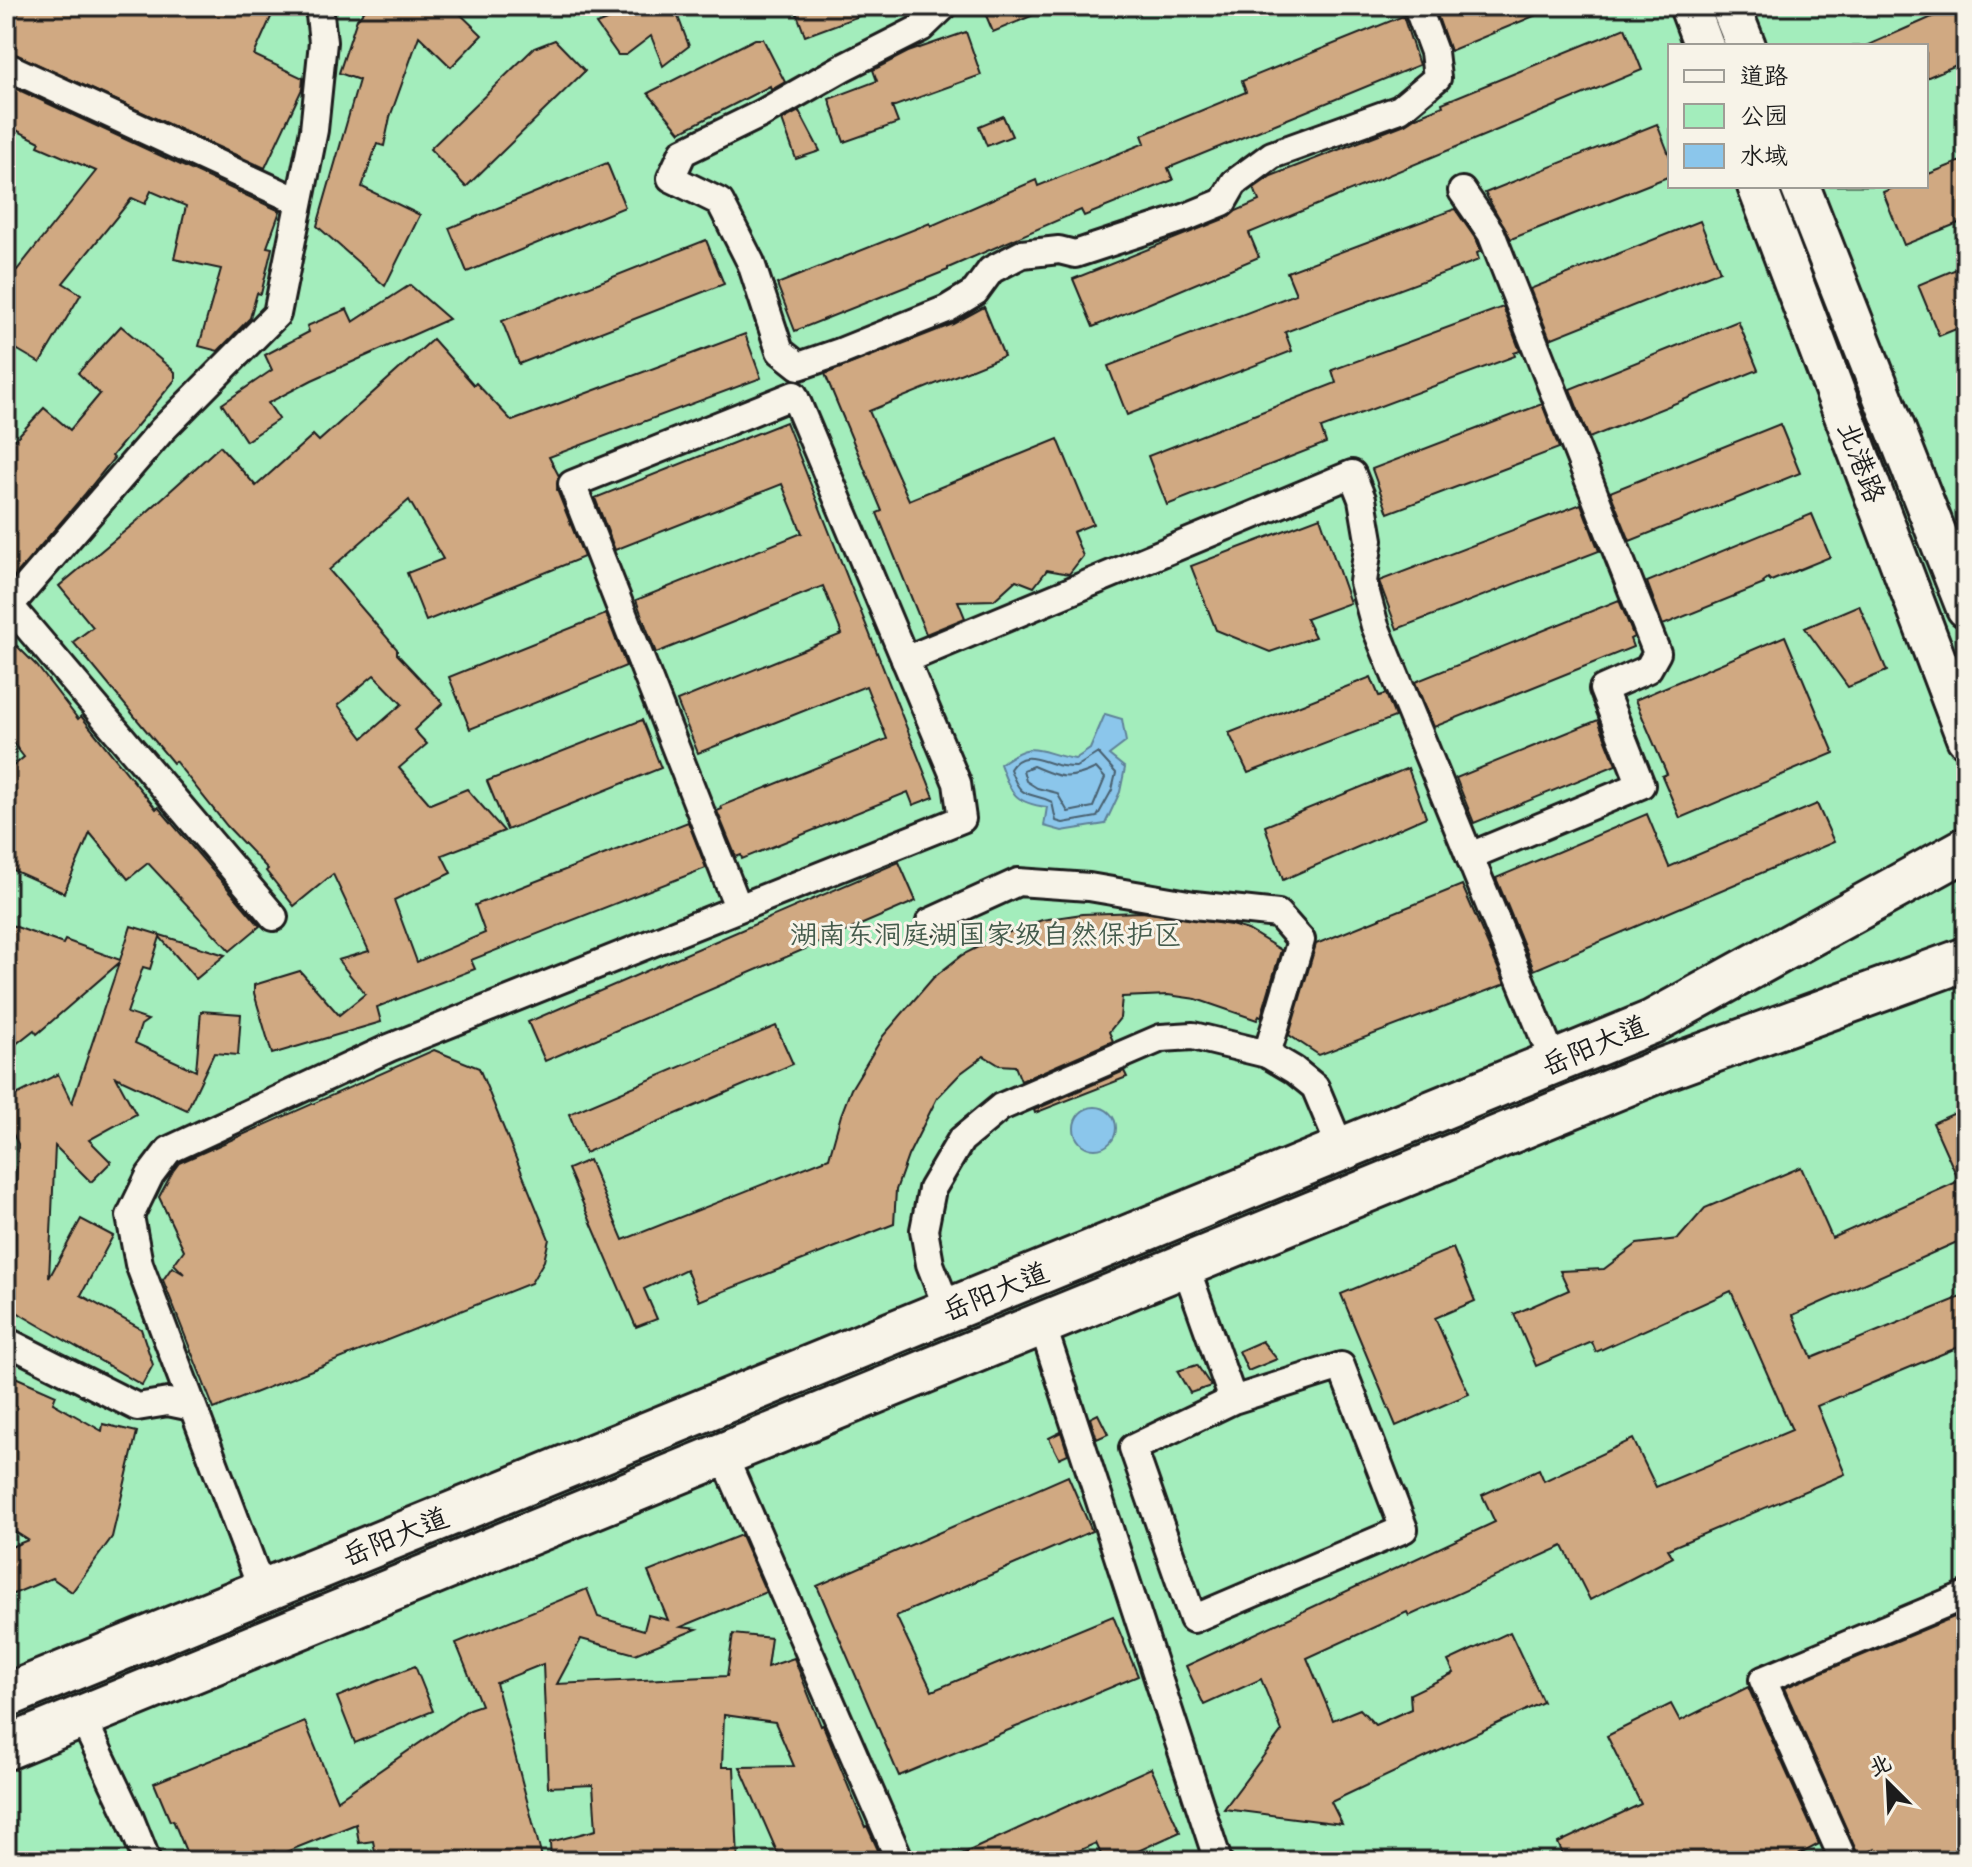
<svg xmlns="http://www.w3.org/2000/svg" width="1972" height="1867" font-family="Itim,'LXGW WenKai TC',sans-serif">
	<style>
		.green { fill: #a3edbc; stroke: #60846c; stroke-width: 2; fill-rule: evenodd }
		.water { fill: #8bc6eb; stroke: #5f8298; stroke-width: 2 }
		.lines { fill: none; stroke-linecap: round; stroke-linejoin: round }
		.shore { stroke: #48606f; stroke-width: 2 }
		.building { fill: #d0a982; stroke: #1c1c1c; stroke-width: 2; fill-rule: evenodd }
		.minor-casing { stroke: #1c1c1c; stroke-width: 32 }
		.secondary-casing { stroke: #1c1c1c; stroke-width: 44 }
		.primary-casing { stroke: #1c1c1c; stroke-width: 48 }
		.minor { stroke: #f7f3e8; stroke-width: 26 }
		.secondary { stroke: #f7f3e8; stroke-width: 38 }
		.primary { stroke: #f7f3e8; stroke-width: 42 }
		.labels { text-anchor: middle; dominant-baseline: central; stroke-width: 6; stroke-linejoin: round; paint-order: stroke }
		.street-label { font-size: 28px; fill: #1c1c1c; stroke: #f7f3e8 }
		.park-label { font-size: 28px; fill: #445b4c; stroke: #f7f3e8 }
	</style>
	<rect width="100%" height="100%" fill="#ebddc9"/>
	<filter id="ink" filterUnits="userSpaceOnUse"><feTurbulence type="fractalNoise" baseFrequency=".0125" numOctaves="2"/><feDisplacementMap in="SourceGraphic" scale="16" xChannelSelector="R" yChannelSelector="G"/><feConvolveMatrix kernelMatrix="1 2 1 2 8 2 1 2 1" color-interpolation-filters="sRGB"/></filter>
	<g filter="url(#ink)">
		<path class="green" d="M6,6h1960v1855h-1960zM1670,46h256v140h-256z"/>
		<g class="water">
			<path d="M1105,714l17,5 4,23 -17,13 16,13 -5,24 -15,32 -43,7 -18,-5 3,-19c-33,-4 -36,-14 -47,-43 35,-26 37,-11 75,-5l15,-10z"/>
			<circle cx="1095" cy="1128" r="21"/>
		</g>
		<g class="lines">
			<g class="shore">
				<path d="M1098,753l18,20 -4,17 -15,27 -34,6 -7,-2 -4,-19c-25,-12 -30,0 -42,-33 11,-17 24,-11 40,-6 8,3 18,4 26,4z"/>
				<path d="M1033,766c27,12 36,15 63,2l9,10 -12,29 -25,5 -11,-19 -20,-5 -11,-7 -3,-11z"/>
			</g>
		</g>
		<g class="building">
			<polygon points="6,6 276,6 254,55 303,78 302,89 265,168 6,50"/>
			<polygon points="368,6 452,6 482,35 451,67 419,36 390,117 384,146 377,144 362,187 420,215 385,286 317,226 359,80 339,73 357,19"/>
			<polygon points="643,6 674,6 689,46 663,66 651,36 626,55 618,55 596,24"/>
			<polygon points="794,6 880,6 881,8 805,36"/>
			<polygon points="982,6 1055,6 993,32"/>
			<polygon points="1434,6 1558,6 1450,51"/>
			<polygon points="1957,6 1966,6 1966,61 1926,78 1926,46 1866,46"/>
			<polygon points="1403,16 1419,65 1168,168 1173,180 1084,216 1081,210 948,268 948,270 795,331 777,284 930,223 931,226 1036,180 1038,186 1145,143 1142,135 1246,92 1242,81"/>
			<polygon points="1625,28 1642,70 1249,233 1259,257 1093,327 1073,279 1229,217 1236,211 1259,201 1254,188 1271,176 1405,124 1416,117 1443,106 1442,103"/>
			<polygon points="966,32 981,75 892,107 898,123 844,142 829,99 877,81 873,70 908,52"/>
			<polygon points="755,39 763,39 785,82 771,90 770,86 680,132 648,93"/>
			<polygon points="555,40 585,71 466,187 430,149 534,48"/>
			<polygon points="6,84 280,211 267,247 272,248 261,294 257,293 250,318 218,351 199,346 221,269 174,259 186,206 151,191 145,204 132,198 63,283 81,294 40,363 6,343 6,265 17,270 96,171 38,146 40,142 6,125"/>
			<polygon points="799,111 820,151 796,159 782,120"/>
			<polygon points="1003,116 1012,136 987,146 979,126"/>
			<polygon points="1657,124 1670,157 1670,176 1511,239 1485,193"/>
			<polygon points="1961,161 1966,174 1966,220 1904,245 1883,192 1898,186 1926,186 1926,175"/>
			<polygon points="607,163 625,207 467,272 449,228"/>
			<polygon points="1455,209 1477,241 1481,251 1477,253 1479,260 1285,332 1292,351 1127,415 1108,366 1296,294 1287,272"/>
			<polygon points="1700,221 1720,271 1550,339 1530,289"/>
			<polygon points="706,240 724,284 519,364 502,321"/>
			<polygon points="1966,265 1966,325 1939,336 1918,285"/>
			<polygon points="410,285 449,319 312,380 268,403 279,419 246,441 222,404 272,370 265,355 309,332 307,326 347,309 353,322"/>
			<polygon points="984,307 1004,356 869,411 909,500 1058,439 1093,524 1073,532 1083,556 1069,574 1047,570 1034,587 1016,580 994,600 958,601 965,618 926,634 877,513 882,511 825,374 953,324"/>
			<polygon points="1503,307 1520,351 1514,353 1515,356 1321,428 1326,443 1167,505 1148,456 1336,383 1332,370"/>
			<polygon points="1738,321 1758,370 1589,438 1570,389"/>
			<polygon points="121,326 175,372 175,380 112,456 114,458 85,494 6,586 6,449 44,408 70,430 100,394 78,373"/>
			<path d="M745,334l16,44 -212,79 10,19 -2,14 27,67 -158,64 -19,-48 36,-14 -34,-59 -80,70 68,79v5l46,49 -29,27 13,14 -28,24 31,36 37,-15 37,42 -62,24 9,18 -57,27 23,62 68,-29 -10,-28 213,-83 18,46 -235,92 4,9 -98,38 4,15 -109,32 -18,-61v-8l46,-14 39,44 26,-21 -27,-34 31,-9 -36,-77 -39,32 -28,-35 2,-2 -41,-43 -52,-65 -2,2 -100,-121 20,-15 -34,-41 78,-65 83,-75 36,40 57,-51 6,6 114,-102 41,46 2,-2 36,38zM374,675l28,29 -39,34 -25,-33z"/>
			<polygon points="1542,404 1559,448 1388,513 1372,469"/>
			<polygon points="786,422 934,797 913,805 908,792 742,859 741,855 736,857 717,811 722,809 721,806 887,739 866,686 698,753 677,701 842,634 823,586 656,653 636,600 802,533 782,484 615,550 595,498"/>
			<polygon points="1780,424 1800,473 1630,541 1610,492"/>
			<polygon points="1581,504 1599,551 1397,629 1379,581"/>
			<polygon points="1812,514 1830,557 1771,581 1768,578 1763,582 1764,584 1663,625 1647,582"/>
			<polygon points="1320,517 1350,603 1306,619 1315,637 1270,652 1216,630 1191,566"/>
			<polygon points="1619,600 1634,637 1630,639 1633,647 1434,727 1415,682"/>
			<polygon points="1859,605 1887,671 1848,687 1805,628"/>
			<polygon points="606,614 626,666 470,729 449,677"/>
			<polygon points="1785,636 1834,753 1680,818 1662,776 1667,774 1635,700"/>
			<polygon points="17,646 37,666 78,719 81,716 156,809 158,807 260,926 230,951 148,863 128,879 90,833 64,893 6,867 6,772 24,757 6,734 6,657"/>
			<polygon points="1371,677 1379,696 1386,694 1395,717 1248,773 1229,733"/>
			<polygon points="642,720 661,768 507,830 487,781"/>
			<polygon points="1598,720 1616,765 1474,823 1456,778"/>
			<polygon points="1408,768 1426,817 1283,880 1265,826"/>
			<polygon points="1817,804 1834,842 1534,970 1496,878 1647,814 1669,867"/>
			<polygon points="899,862 916,901 545,1061 528,1022"/>
			<polygon points="1462,885 1505,984 1319,1055 1289,1035 1316,944"/>
			<polygon points="1142,912 1231,925 1248,930 1281,950 1261,1017 1259,1016 1257,1020 1196,999 1168,995 1122,997 1120,1018 1109,1032 1113,1041 1021,1081 1015,1066 999,1065 984,1056 961,1073 937,1098 908,1156 896,1190 894,1224 699,1301 686,1269 644,1289 657,1319 636,1327 568,1169 589,1160 623,1240 829,1158 841,1115 851,1089 883,1036 933,978 962,955 1002,935 1042,920 1082,914"/>
			<polygon points="11,925 63,944 65,940 120,960 131,926 225,955 196,979 160,937 150,969 143,967 127,1013 148,1020 141,1025 135,1043 196,1071 201,1011 241,1014 238,1055 214,1053 187,1110 116,1077 136,1114 89,1140 111,1162 91,1182 55,1146 49,1278 81,1219 113,1236 81,1295 141,1329 153,1365 142,1385 23,1316 6,1304 6,1259 13,1264 18,1144 6,1120 6,1100 58,1074 72,1103 119,963 37,1034 34,1030 6,1052 6,938"/>
			<polygon points="776,1026 793,1064 585,1153 569,1114"/>
			<polygon points="434,1050 479,1068 549,1239 544,1261 531,1283 214,1409 163,1280 172,1267 184,1274 174,1264 184,1250 159,1197 173,1171 179,1163"/>
			<polygon points="1124,1071 1127,1077 1035,1113 1034,1110"/>
			<polygon points="1966,1108 1966,1238 1793,1315 1812,1358 1966,1295 1966,1344 1817,1406 1845,1474 1668,1549 1673,1557 1590,1600 1563,1546 1409,1616 1407,1612 1307,1658 1333,1720 1360,1709 1375,1725 1411,1709 1410,1694 1454,1673 1448,1661 1510,1632 1543,1702 1331,1802 1342,1824 1224,1809 1282,1731 1261,1679 1204,1705 1186,1666 1495,1522 1482,1495 1539,1469 1544,1481 1633,1439 1656,1487 1792,1430 1731,1291 1596,1352 1592,1342 1536,1366 1514,1314 1569,1290 1560,1271 1604,1269 1637,1244 1678,1239 1705,1208 1801,1167 1832,1238 1959,1181 1933,1123"/>
			<polygon points="1453,1248 1475,1301 1435,1318 1469,1394 1396,1426 1341,1294"/>
			<polygon points="1262,1341 1277,1359 1248,1371 1239,1351"/>
			<polygon points="1197,1365 1211,1386 1190,1393 1177,1371"/>
			<polygon points="6,1373 56,1395 53,1403 102,1431 103,1424 137,1432 112,1537 72,1592 52,1578 6,1597 6,1549 28,1540 6,1526"/>
			<polygon points="1098,1414 1108,1434 1097,1439 1090,1418"/>
			<polygon points="1061,1432 1068,1454 1059,1458 1049,1438"/>
			<polygon points="1068,1476 1092,1531 896,1616 932,1691 1113,1616 1138,1676 899,1776 817,1586"/>
			<polygon points="741,1535 766,1592 681,1627 697,1629 635,1654 581,1639 557,1684 727,1676 733,1634 771,1638 767,1667 794,1658 821,1726 823,1725 865,1827 867,1826 883,1861 781,1861 740,1767 794,1766 775,1722 724,1715 722,1767 734,1767 738,1861 551,1861 550,1842 596,1830 593,1785 548,1787 543,1664 496,1683 543,1861 377,1861 373,1841 359,1843 356,1824 276,1856 274,1851 249,1861 190,1861 173,1820 170,1821 154,1783 305,1722 337,1800 469,1709 481,1705 456,1643 587,1589 598,1617 644,1630 648,1615 668,1620 648,1572"/>
			<polygon points="1966,1612 1966,1861 1882,1861 1875,1849 1859,1857 1784,1688"/>
			<polygon points="415,1666 433,1711 355,1743 337,1697"/>
			<polygon points="1748,1687 1819,1844 1787,1861 1566,1861 1558,1843 1641,1804 1607,1736 1671,1704 1680,1721"/>
			<polygon points="1151,1768 1180,1832 1116,1861 1104,1861 1096,1843 1056,1861 947,1861"/>
		</g>
		<g class="lines">
			<defs>
				<g id="minor">
					<polyline points="944,6 921,28 842,68 761,114 683,152 671,178 720,202 751,263 780,351 799,366 840,352 947,309 975,292 991,270 1022,254 1059,250 1075,254 1184,218 1223,202 1234,183 1272,155 1400,109 1437,78 1434,52 1417,6"/>
					<polyline points="6,66 298,201"/>
					<polyline points="1462,191 1491,233 1657,653 1648,669 1603,689 1641,785 1470,856"/>
					<polyline points="10,606 274,917"/>
					<polyline points="6,610 162,430 277,314 314,130 323,42 319,6"/>
					<polyline points="905,660 1352,474 1362,499 1369,540 1363,582 1375,626 1554,1062"/>
					<polyline points="930,922 1018,882 1089,887 1194,905 1278,914 1301,940 1267,1054 1294,1070 1315,1087 1341,1149"/>
					<polyline points="1185,1265 1233,1400 1341,1366 1404,1529 1193,1619 1133,1448 1233,1400"/>
					<polyline points="948,1310 930,1264 924,1230 932,1189 961,1140 1001,1107 1161,1038 1193,1036 1267,1054"/>
					<polyline points="1042,1324 1218,1861"/>
					<polyline points="6,1341 137,1407 168,1402 192,1407"/>
					<polyline points="723,1454 900,1861"/>
					<polyline points="262,1590 139,1264 130,1216 150,1175 169,1150 389,1048 962,819 957,783 794,395 572,484 738,907"/>
					<polyline points="82,1717 129,1816 147,1861"/>
					<polyline points="1844,1861 1763,1680 1966,1595"/>
				</g>
				<g id="secondary">
					<polyline points="1689,6 1704,46"/>
					<polyline points="1730,6 1746,46"/>
					<polyline points="1757,186 1966,738"/>
					<polyline points="1800,186 1966,608"/>
				</g>
				<g id="primary">
					<polyline points="6,1696 1652,1022 1966,849"/>
					<polyline points="6,1748 1664,1069 1966,959"/>
				</g>
			</defs>
			<use href="#minor" class="minor-casing"/>
			<use href="#secondary" class="secondary-casing"/>
			<use href="#primary" class="primary-casing"/>
			<use href="#minor" class="minor"/>
			<use href="#secondary" class="secondary"/>
			<use href="#primary" class="primary"/>
		</g>
	</g>
	<g class="labels">
		<g class="street-label">
			<text transform="translate(1862 462) rotate(69)">北港路</text>
			<text transform="translate(1594 1045) rotate(-23)">岳阳大道</text>
			<text transform="translate(995 1291) rotate(-22)">岳阳大道</text>
			<text transform="translate(395 1536) rotate(-22)">岳阳大道</text>
		</g>
		<g class="park-label">
			<text x="986" y="934">湖南东洞庭湖国家级自然保护区</text>
		</g>
	</g>
	<rect width="1972" height="1867" fill="none" stroke="#f7f3e8" stroke-width="32"/>
	<rect x="16" y="16" width="1940" height="1835" fill="none" stroke="#1c1c1c" stroke-width="3" filter="url(#ink)"/>
	<rect x="1668" y="44" width="260" height="144" fill="#f7f3e8" stroke="#9f9d96" stroke-width="2"/>
	<rect x="1684" y="70" width="40" height="12" fill="#f7f3e8" stroke="#9f9d96" stroke-width="2"/>
	<text x="1740" y="84" font-size="24" fill="#1c1c1c">道路</text>
	<rect x="1684" y="104" width="40" height="24" fill="#a3edbc" stroke="#9f9d96" stroke-width="2"/>
	<text x="1740" y="124" font-size="24" fill="#1c1c1c">公园</text>
	<rect x="1684" y="144" width="40" height="24" fill="#8bc6eb" stroke="#9f9d96" stroke-width="2"/>
	<text x="1740" y="164" font-size="24" fill="#1c1c1c">水域</text>
	<g transform="translate(1888 1783) rotate(336)" stroke="#f7f3e8" stroke-width="6" paint-order="stroke">
	<path d="M0-6L14 30L0 20L-14 30Z" fill="#1c1c1c"/>
	<text y="-12" font-size="22" font-weight="bold" text-anchor="middle" fill="#1c1c1c">北</text>
	</g>
</svg>
